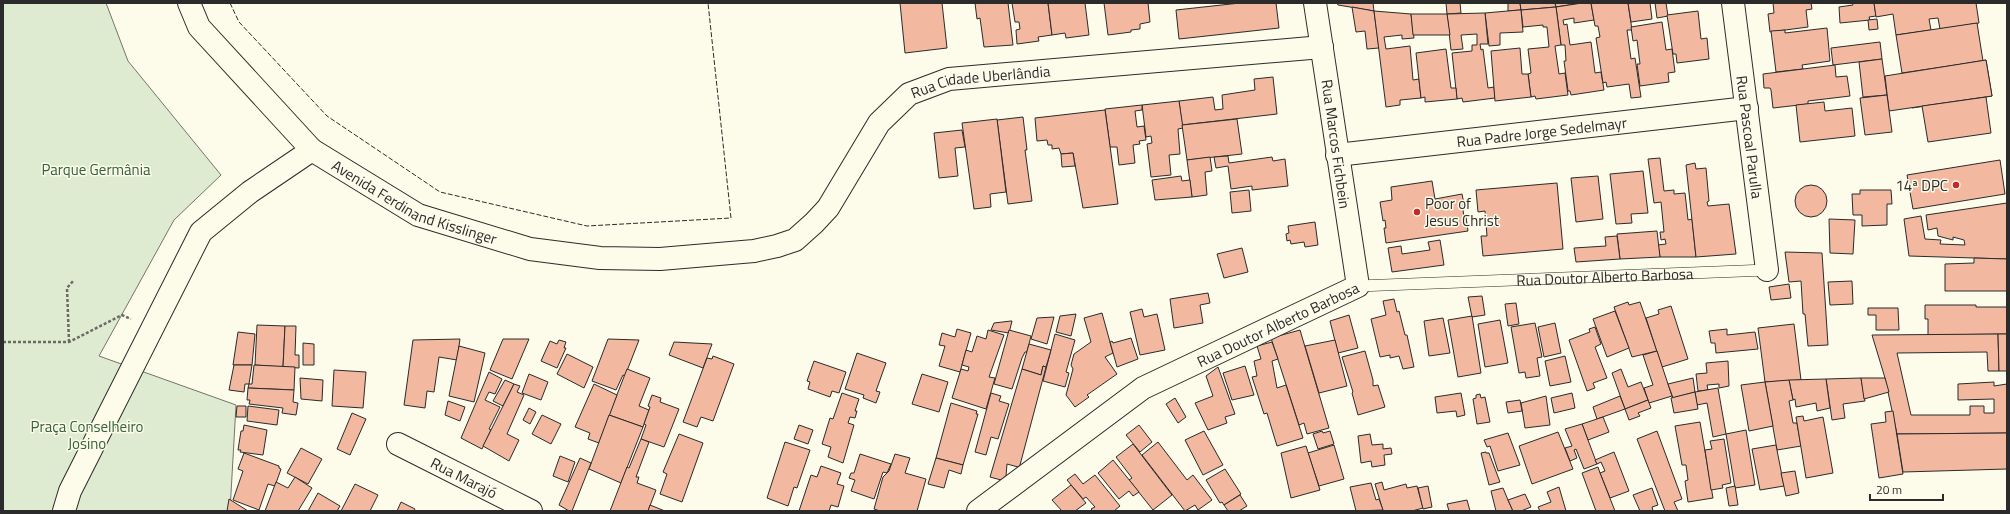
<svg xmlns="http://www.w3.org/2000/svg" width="2010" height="514" font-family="'Titillium Web',sans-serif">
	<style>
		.green { fill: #deebd1; stroke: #74746e }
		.building { fill: #f2b8a0; stroke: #2b2b2b }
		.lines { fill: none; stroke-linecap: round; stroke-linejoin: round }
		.lane-casing { stroke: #2b2b2b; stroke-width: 12 }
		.street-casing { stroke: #2b2b2b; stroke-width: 24 }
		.secondary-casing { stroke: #2b2b2b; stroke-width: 24 }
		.path { stroke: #6a6964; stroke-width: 2.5; stroke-dasharray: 3 2; stroke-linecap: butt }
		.lane { stroke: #fdfbea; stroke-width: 11 }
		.street { stroke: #fdfbea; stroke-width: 22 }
		.secondary { stroke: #fdfbea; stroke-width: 22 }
		.fence { stroke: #2b2b2b; stroke-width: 1; stroke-dasharray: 5 2; stroke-linecap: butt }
		.poi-dot { fill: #c62828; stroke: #fdfbea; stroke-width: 1.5 }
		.labels { text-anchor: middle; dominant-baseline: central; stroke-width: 3; stroke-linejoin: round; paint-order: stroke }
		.street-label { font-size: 15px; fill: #2b2b2b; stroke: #fdfbea }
		.park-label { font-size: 15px; fill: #34623c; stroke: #fdfbea }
		.poi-label { font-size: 15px; fill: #2b2b2b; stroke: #fdfbea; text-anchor: end }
	</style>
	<rect width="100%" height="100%" fill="#fdfbea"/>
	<polygon class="green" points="3,3 106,3 128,61 221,175 174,220 99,356 236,405 230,511 3,511"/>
	<g class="building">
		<polygon points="900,3 942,3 947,48 905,53"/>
		<polygon points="975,3 1008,3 1013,45 984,47 980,18 977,19"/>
		<polygon points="1012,3 1048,3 1052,35 1038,37 1039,41 1017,44 1016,30 1020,29 1019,22 1015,22"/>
		<polygon points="1048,3 1085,3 1089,35 1066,38 1065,33 1052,35"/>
		<polygon points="1104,3 1148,3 1150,22 1140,24 1140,29 1131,30 1131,32 1108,35"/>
		<polygon points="1240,3 1276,3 1279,28 1179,39 1176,10"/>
		<polygon points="1337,3 1373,3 1374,11 1338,5"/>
		<polygon points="1446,3 1460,3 1461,13 1447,14"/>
		<polygon points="1508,3 1520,3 1521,10 1508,11"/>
		<polygon points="1520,3 1555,3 1556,7 1521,10"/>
		<polygon points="1555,3 1582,3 1556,7"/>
		<polygon points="1582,3 1591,3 1594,20 1574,23 1574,18 1563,20 1564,25 1567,24 1570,45 1591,42 1595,73 1601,72 1604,90 1571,95 1570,91 1568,91 1564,61 1566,61 1565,45 1561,45 1556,7"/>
		<polygon points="1591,3 1628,3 1632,30 1627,30 1631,59 1635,58 1641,97 1631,98 1629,84 1607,87 1606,82 1603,83 1596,38 1600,37 1598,26 1595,26"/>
		<polygon points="1628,3 1650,3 1652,19 1631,22"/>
		<polygon points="1655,3 1666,3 1668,16 1657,18"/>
		<polygon points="1773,3 1811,3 1812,9 1806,10 1808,27 1770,32 1768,14 1774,13"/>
		<polygon points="1852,3 1874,3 1876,16 1869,17 1870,20 1840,23 1839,7 1853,5"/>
		<polygon points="1874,3 1976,3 1979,23 1940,29 1938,18 1929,19 1931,30 1896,35 1893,14 1876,17"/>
		<polygon points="1352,7 1374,11 1379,48 1367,49 1365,31 1356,32"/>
		<polygon points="1556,7 1561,45 1555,46 1559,74 1565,73 1568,95 1536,99 1535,96 1531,97 1528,74 1531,73 1528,49 1549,47 1547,27 1543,27 1543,25 1523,27 1521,10"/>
		<polygon points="1519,10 1521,10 1523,32 1500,33 1500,45 1489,46 1485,13"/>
		<polygon points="1374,11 1411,14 1414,38 1402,39 1402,35 1384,37 1386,49 1410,46 1413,80 1419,79 1421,98 1400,100 1400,105 1386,107"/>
		<polygon points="1698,11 1701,39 1707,38 1709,59 1677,63 1676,54 1673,54 1667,15"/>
		<polygon points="1485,13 1488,44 1480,44 1481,50 1483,49 1488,88 1494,87 1495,98 1463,102 1462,98 1457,99 1452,53 1472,51 1472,45 1477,45 1477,34 1461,35 1463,49 1451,50 1447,14"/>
		<polygon points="1411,14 1447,14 1450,35 1413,35"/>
		<polygon points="1877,19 1878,29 1869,30 1868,20"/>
		<polygon points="1662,22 1666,50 1672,49 1675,72 1668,73 1669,82 1640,86 1637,64 1640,64 1637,40 1633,41 1631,27"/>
		<polygon points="1977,23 1983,61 1902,73 1896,35"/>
		<polygon points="1827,28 1830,61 1802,65 1803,69 1776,72 1771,31 1785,30 1785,33"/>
		<polygon points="1880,42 1882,59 1833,65 1831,48"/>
		<polygon points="1520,48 1522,74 1528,74 1531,97 1495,101 1491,51"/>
		<polygon points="1446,49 1451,88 1456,88 1457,99 1425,102 1425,97 1421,98 1416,53"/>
		<polygon points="1882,59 1887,95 1863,97 1859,62"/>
		<polygon points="1986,60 1992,96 1912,108 1909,91 1942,86 1939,68"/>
		<polygon points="1986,60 1992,96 1889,111 1885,76"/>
		<polygon points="1835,65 1836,77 1847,76 1850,96 1808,101 1808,104 1773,108 1771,90 1770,88 1764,88 1763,74"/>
		<polygon points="1273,77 1277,114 1182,125 1179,101 1213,97 1215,110 1223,109 1222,95 1255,90 1254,79"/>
		<polygon points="1887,95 1892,132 1865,135 1860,98"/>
		<polygon points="1986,97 1991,133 1928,142 1922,106"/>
		<polygon points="1179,101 1183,128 1178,129 1180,154 1169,155 1171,175 1151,177 1147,144 1152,143 1151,136 1146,137 1142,105"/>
		<polygon points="1824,102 1825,111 1852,108 1855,136 1800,142 1796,105"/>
		<polygon points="1142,105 1142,110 1135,111 1137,127 1144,126 1146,140 1139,141 1140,144 1133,145 1135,163 1119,165 1117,147 1110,147 1105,109"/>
		<polygon points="1105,110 1118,204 1083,208 1073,153 1061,154 1059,148 1052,149 1052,145 1048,145 1047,140 1037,141 1035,118"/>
		<polygon points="1023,117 1027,150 1025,150 1032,201 1008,204 997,120"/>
		<polygon points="997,119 1006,192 990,194 991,207 974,209 962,123"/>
		<polygon points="1237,119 1242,154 1187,160 1182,125"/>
		<polygon points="962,130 965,147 955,148 958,176 939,178 934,133"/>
		<polygon points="1073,153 1075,166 1062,167 1061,154"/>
		<polygon points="1228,156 1229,163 1272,157 1273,161 1285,159 1288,186 1252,190 1252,186 1231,189 1228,166 1216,168 1214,157"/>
		<polygon points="1210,157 1212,171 1205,172 1207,195 1192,197 1187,160"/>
		<polygon points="1660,158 1664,191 1674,190 1674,194 1685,193 1688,220 1692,219 1696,257 1660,257 1658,245 1666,244 1665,239 1661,240 1660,232 1664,232 1661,202 1654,203 1648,159"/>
		<polygon points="2000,160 2005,194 1913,209 1907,175"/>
		<polygon points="1695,163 1696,169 1706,168 1709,201 1707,202 1708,206 1729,204 1736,254 1696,257 1686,165"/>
		<polygon points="1643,171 1648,213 1631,214 1632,223 1616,224 1610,174"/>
		<polygon points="1181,176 1182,181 1190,180 1192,197 1155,200 1152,180"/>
		<polygon points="1598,176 1603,219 1576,222 1571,178"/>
		<polygon points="1432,181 1435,199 1462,194 1465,209 1463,210 1464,217 1466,217 1468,231 1386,243 1384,228 1386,228 1385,220 1383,221 1380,202 1392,200 1391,187"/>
		<polygon points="1557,183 1563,249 1483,256 1481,236 1487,236 1485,211 1478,212 1476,190"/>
		<circle cx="1811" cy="201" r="16"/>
		<polygon points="1249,190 1251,211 1232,213 1230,192"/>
		<polygon points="1860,190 1891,190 1892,204 1887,204 1887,225 1862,226 1862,215 1853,215 1852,194 1860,194"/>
		<polygon points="2007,203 2007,259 1909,256 1904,219 1921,216 1925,239 1941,240 1940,244 1965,245 1964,240 1953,237 1953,240 1938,236 1937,228 1928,230 1926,215"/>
		<polygon points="1829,219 1855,220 1853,254 1830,253"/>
		<polygon points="1315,222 1318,245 1305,247 1304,242 1291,244 1290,240 1287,241 1286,234 1289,233 1288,226"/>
		<polygon points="1657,231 1660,257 1620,259 1617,234"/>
		<polygon points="1617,236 1620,259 1576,262 1574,248 1606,246 1605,237"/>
		<polygon points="1440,240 1444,265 1392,272 1388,248 1401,246 1402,254 1430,250 1428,242"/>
		<polygon points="1242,248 1248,272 1224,278 1217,254"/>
		<polygon points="1785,252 1822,253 1828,345 1808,346 1805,314 1803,314 1801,281 1789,282"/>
		<polygon points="1974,258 2007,259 2007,291 1945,291 1945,264 1974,263"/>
		<polygon points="1852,281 1853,304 1830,305 1828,282"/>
		<polygon points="1789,284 1791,298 1771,300 1769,287"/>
		<polygon points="1208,293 1210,303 1200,305 1203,323 1174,328 1170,299"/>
		<polygon points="1482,296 1485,315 1472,317 1468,297"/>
		<polygon points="1394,299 1397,312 1399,311 1405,335 1407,335 1414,367 1403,369 1399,356 1390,358 1390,355 1380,357 1371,319 1386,315 1383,301"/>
		<polygon points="1628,302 1629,305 1640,302 1657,351 1632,357 1614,307"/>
		<polygon points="1516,303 1519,324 1508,326 1505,304"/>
		<polygon points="1925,305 1976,305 1976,307 2007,307 2007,334 1928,335 1928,319 1925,319"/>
		<polygon points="1671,306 1688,359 1662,367 1646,318 1659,314 1658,310"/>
		<polygon points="1868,308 1898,308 1899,330 1876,330 1876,315 1868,315"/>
		<polygon points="1142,309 1144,317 1157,314 1165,350 1140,355 1130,312"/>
		<polygon points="1615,311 1629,348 1607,357 1593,319"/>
		<polygon points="1102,313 1113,353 1105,357 1117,374 1087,395 1089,397 1075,407 1066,395 1073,369 1071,365 1074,354 1091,342 1084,318"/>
		<polygon points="1076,314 1071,336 1056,332 1060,316"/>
		<polygon points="1349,315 1358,348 1338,353 1330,321"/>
		<polygon points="1472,316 1481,373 1458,377 1448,320"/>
		<polygon points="1054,317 1047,344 1031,339 1037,318"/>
		<polygon points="1443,318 1450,353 1429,356 1424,321"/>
		<polygon points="1500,320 1508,363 1485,367 1478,324"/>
		<polygon points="1011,321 1012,321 1009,333 991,330 994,323"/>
		<polygon points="1535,323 1542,357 1537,358 1540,376 1526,378 1525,372 1519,373 1511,327"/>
		<polygon points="1555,323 1561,353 1544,357 1538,327"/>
		<polygon points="1794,324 1801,380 1765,382 1758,328"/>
		<polygon points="257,325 285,326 283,367 255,365"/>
		<polygon points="285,326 296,326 295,355 299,355 299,368 283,367"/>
		<polygon points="1595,327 1601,344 1595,347 1607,378 1593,383 1595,388 1587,391 1569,340 1590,332 1589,329"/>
		<polygon points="957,329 971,333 960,372 939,366 945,346 939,345 942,333 955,337"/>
		<polygon points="1727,329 1727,335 1755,332 1758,349 1716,353 1715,343 1711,343 1709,331"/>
		<polygon points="988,330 1004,335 989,377 995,378 986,409 952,398 961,369 968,371 969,367 962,365 966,350 972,352 977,336 986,339"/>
		<polygon points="1009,330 1031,336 1027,352 1025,352 1022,358 1012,389 994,384"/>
		<polygon points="1300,330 1329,428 1307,434 1304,423 1299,425 1271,338"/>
		<polygon points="238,332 255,334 252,365 233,365"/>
		<polygon points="1055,334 1075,340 1066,372 1069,373 1065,387 1043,381"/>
		<polygon points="1998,334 1999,371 1988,371 1987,352 1897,353 1911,415 1970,415 1970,406 1984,406 1984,413 1994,413 1994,399 1958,400 1958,384 1994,382 1994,386 2007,384 2007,433 1897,434 1885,378 1872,335"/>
		<polygon points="1998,334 2007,334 2007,371 1999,371"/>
		<polygon points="1131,338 1138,359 1117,367 1110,342 1112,341 1113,343"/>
		<polygon points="460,339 457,360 439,357 434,392 427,391 425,408 404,405 413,340"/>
		<polygon points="503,339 529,339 512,379 490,370"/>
		<polygon points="608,339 639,340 625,376 623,375 616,390 592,381"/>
		<polygon points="559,340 566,342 564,348 566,348 557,368 541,361 550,341 557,344"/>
		<polygon points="1335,340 1347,386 1319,393 1305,346"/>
		<polygon points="674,342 712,344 703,368 669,355"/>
		<polygon points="1272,342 1278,359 1272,361 1277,388 1286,385 1303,438 1277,446 1267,413 1264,414 1252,377 1257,376 1254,361 1261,359 1257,346"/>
		<polygon points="303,343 314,344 314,365 303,365"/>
		<polygon points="1029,344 1051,350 1046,367 1043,366 1041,375 1022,369"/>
		<polygon points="459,346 485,353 474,402 449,396"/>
		<polygon points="1365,351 1373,380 1373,386 1378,385 1385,407 1358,415 1352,393 1353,392 1342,357"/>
		<polygon points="1657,351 1672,396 1649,403 1644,388 1653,385 1643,355"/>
		<polygon points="857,353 886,363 876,391 880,392 876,403 863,398 864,395 845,389"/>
		<polygon points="567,354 593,367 584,388 557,374"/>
		<polygon points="713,356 734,364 713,421 701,417 697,427 683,422 707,358 712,359"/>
		<polygon points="1565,356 1571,382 1550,386 1545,361"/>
		<polygon points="814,361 846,372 839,393 832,391 830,397 808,389 810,382 807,381"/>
		<polygon points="1728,361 1729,386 1719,388 1719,384 1707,385 1708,390 1698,391 1696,374 1707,373 1706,363"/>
		<polygon points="234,365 252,365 249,384 245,384 244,392 229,390"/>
		<polygon points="254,365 295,367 294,390 248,388 249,384 252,384"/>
		<polygon points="1043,366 1046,367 1020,465 1018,467 1007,464 1006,476 1001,480 990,477 1022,369 1041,375"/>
		<polygon points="1245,366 1254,395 1232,400 1223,373"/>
		<polygon points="1218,367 1235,414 1225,417 1227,423 1208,430 1195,403 1213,396 1206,376"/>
		<polygon points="627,369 650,378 639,406 649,410 643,427 609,415"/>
		<polygon points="1621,369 1628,387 1641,382 1648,400 1625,409 1612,373"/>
		<polygon points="334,370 366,372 363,408 332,406"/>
		<polygon points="489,372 502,379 495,394 489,392 485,400 500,407 489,429 491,430 482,449 461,438"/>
		<polygon points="529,374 548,382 541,400 522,393"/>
		<polygon points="922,374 948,382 939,412 912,404"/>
		<polygon points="300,378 323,380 322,401 301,399"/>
		<polygon points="1693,378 1695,392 1673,398 1668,384"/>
		<polygon points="1861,378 1865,401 1843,404 1845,418 1832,420 1826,379"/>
		<polygon points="1861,378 1885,378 1889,392 1864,399"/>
		<polygon points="1826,379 1830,408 1817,411 1816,403 1796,407 1795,399 1793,400 1789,380"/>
		<polygon points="505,380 514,384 503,406 493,401"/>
		<polygon points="1789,380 1793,400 1789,401 1793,423 1797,423 1801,446 1777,450 1765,382"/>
		<polygon points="1765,382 1773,426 1749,431 1741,385"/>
		<polygon points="514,384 520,386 517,392 524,395 507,434 519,440 509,461 483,446"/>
		<polygon points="594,384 617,395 599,443 588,439 590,433 575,427"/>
		<polygon points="248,388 294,390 293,402 298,403 296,415 282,413 283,408 249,404 250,400 247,400"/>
		<polygon points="1718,388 1726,434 1713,437 1707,403 1697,405 1695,392"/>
		<polygon points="1695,392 1698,409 1674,413 1671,398"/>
		<polygon points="842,393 859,399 855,411 857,411 855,418 850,417 848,423 854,425 843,463 828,457 831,447 822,444 830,418 833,419"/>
		<polygon points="991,393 1001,396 999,401 1009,404 998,439 991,437 986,455 975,452"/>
		<polygon points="1461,393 1465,415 1457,417 1456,411 1437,413 1435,397"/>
		<polygon points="1572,393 1575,408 1554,413 1551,398"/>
		<polygon points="1480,394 1481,398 1485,397 1490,422 1477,424 1473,399 1476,398 1476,395"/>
		<polygon points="652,395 661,398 660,402 679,409 664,447 641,439 646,425 644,424 650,407 648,406"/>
		<polygon points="1546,396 1550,425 1525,428 1521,403"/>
		<polygon points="1620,396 1625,409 1597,419 1593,407"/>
		<polygon points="1175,398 1186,417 1178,423 1166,404"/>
		<polygon points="1520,400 1522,411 1508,413 1506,402"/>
		<polygon points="1648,400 1651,408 1638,413 1640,416 1629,420 1625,409"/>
		<polygon points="448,401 465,407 460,421 445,415"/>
		<polygon points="951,403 977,411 976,414 978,414 963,465 936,458"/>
		<polygon points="237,406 246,406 246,417 236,417"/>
		<polygon points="248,406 279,410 277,425 247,421"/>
		<polygon points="529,408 536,412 530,424 523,420"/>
		<polygon points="1893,411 1903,474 1879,478 1871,424 1886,422 1885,412"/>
		<polygon points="352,413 366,419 350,455 337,449"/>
		<polygon points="542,415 561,424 551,444 532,434"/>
		<polygon points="609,415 643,427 621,483 589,469"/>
		<polygon points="1803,416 1804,421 1823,417 1833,473 1806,478 1796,417"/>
		<polygon points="1603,417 1609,432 1588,440 1582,424"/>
		<polygon points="1700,422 1713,498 1688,502 1685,481 1688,480 1686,465 1682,465 1675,426"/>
		<polygon points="1582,424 1597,464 1584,469 1576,449 1574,450 1577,458 1570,461 1565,448 1572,446 1565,429"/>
		<polygon points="244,425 267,430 263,455 240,452 241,450 238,450 241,431 243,431"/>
		<polygon points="799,425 813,430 808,444 794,439"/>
		<polygon points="1139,425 1152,442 1140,452 1126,435"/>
		<polygon points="1746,430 1755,485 1735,488 1726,434"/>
		<polygon points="1204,431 1223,465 1203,475 1185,440"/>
		<polygon points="1322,431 1323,433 1330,431 1334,444 1318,449 1313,434"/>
		<polygon points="1657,431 1682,499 1674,502 1678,511 1665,511 1637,439"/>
		<polygon points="1558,432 1573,469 1532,484 1519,446"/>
		<polygon points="1508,433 1520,465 1498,471 1490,446 1487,447 1484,440"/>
		<polygon points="2007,433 2007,469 1903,472 1897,434"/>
		<polygon points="679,434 703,443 682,502 660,494 667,474 663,472"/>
		<polygon points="1370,434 1372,445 1383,444 1383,449 1391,448 1392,454 1384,455 1385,465 1372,467 1371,461 1361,463 1358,436"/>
		<polygon points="641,439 649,442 636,477 639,477 637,483 656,490 648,511 610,511 627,467 629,468"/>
		<polygon points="1724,439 1731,483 1722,485 1723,488 1711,490 1705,450 1712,449 1710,441"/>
		<polygon points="785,442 810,450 797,488 794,487 788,506 767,498"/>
		<polygon points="1158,442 1187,480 1193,475 1212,500 1198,510 1195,505 1185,511 1142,455"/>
		<polygon points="1133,444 1172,495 1153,510 1129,480 1132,478 1116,457"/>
		<polygon points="1334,445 1344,479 1319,486 1308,453"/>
		<polygon points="1776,445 1784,486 1760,490 1752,449"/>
		<polygon points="1306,446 1320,490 1291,498 1281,453"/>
		<polygon points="301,448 322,459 308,484 287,473"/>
		<polygon points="1486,452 1486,453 1489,453 1500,482 1489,485 1481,453"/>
		<polygon points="1614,452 1629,491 1610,498 1600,473 1605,471 1601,462 1597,464 1595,460"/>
		<polygon points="244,453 279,466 279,468 281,469 275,486 268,484 259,510 233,500 243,471 238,469"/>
		<polygon points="860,454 891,464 887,473 883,472 874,499 851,491 855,480 849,478 851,473 854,473"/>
		<polygon points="895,454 910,458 905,473 926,479 917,511 880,511 874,509 883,477 889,471"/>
		<polygon points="560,456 575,462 568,482 553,476"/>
		<polygon points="580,458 591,463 572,511 569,511 559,505"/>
		<polygon points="936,458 963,465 961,474 949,470 944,488 928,484"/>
		<polygon points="1113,460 1139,492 1133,496 1129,491 1119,499 1098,473"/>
		<polygon points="821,466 841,473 837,484 844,486 838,507 831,505 829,511 799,511 811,475 817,477"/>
		<polygon points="1598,467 1600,473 1615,511 1596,511 1582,473"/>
		<polygon points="1225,469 1241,494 1224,505 1222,502 1220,503 1206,480"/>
		<polygon points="1795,471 1799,493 1786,496 1781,473"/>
		<polygon points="1075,474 1083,484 1095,475 1120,506 1114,511 1093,511 1091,509 1095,507 1086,497 1083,499 1067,480"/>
		<polygon points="295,477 312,488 298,511 265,511 276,482 288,488"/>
		<polygon points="1382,482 1384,490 1406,484 1407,488 1417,486 1423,508 1412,511 1383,511 1375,484"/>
		<polygon points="1371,483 1376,500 1379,499 1383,510 1356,511 1350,487"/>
		<polygon points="355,484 378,495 370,511 341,511"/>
		<polygon points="1071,485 1086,503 1075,511 1062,511 1052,500"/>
		<polygon points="1428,486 1432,507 1423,509 1418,488"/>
		<polygon points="1735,486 1738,505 1729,506 1726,488"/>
		<polygon points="1559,487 1566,511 1540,511 1538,507 1551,502 1547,492"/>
		<polygon points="1503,488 1508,500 1513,511 1496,511 1491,491"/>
		<polygon points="1652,488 1658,505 1652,507 1653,511 1640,511 1633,495"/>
		<polygon points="318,493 340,506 337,511 308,511"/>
		<polygon points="1525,494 1531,507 1521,511 1513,511 1508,500"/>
		<polygon points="1240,495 1247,506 1239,511 1228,511 1224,505"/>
		<polygon points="229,499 248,511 227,511"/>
		<polygon points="1467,500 1470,511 1449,511 1447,504"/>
		<polygon points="401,502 415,509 414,511 397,511"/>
		<polygon points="650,505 665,511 648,511"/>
	</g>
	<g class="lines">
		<defs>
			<g id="lane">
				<path id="s1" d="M1358,286l409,-16"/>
			</g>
			<g id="street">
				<path id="s2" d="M1733,3l34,267"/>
				<path id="s3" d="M312,150l106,65 112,34 70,9 60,1 94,-8 23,-5 18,-6 19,-17 14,-15 51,-85 30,-29 40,-15 373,-32"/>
				<path id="s4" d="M1337,155l410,-47"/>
				<path id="s5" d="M398,444l133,67"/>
				<path id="s6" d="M978,511l165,-123 215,-102 -43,-283"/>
			</g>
			<polyline id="secondary" points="64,511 70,491 201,232 250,192 312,150 199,27 189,3"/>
		</defs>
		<use href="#lane" class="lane-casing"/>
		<use href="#street" class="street-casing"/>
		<use href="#secondary" class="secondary-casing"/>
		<g class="path">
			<polyline points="3,342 69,342 122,315 131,319"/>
			<polyline points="69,342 67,288 74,280"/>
		</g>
		<use href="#lane" class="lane"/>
		<use href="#street" class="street"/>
		<use href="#secondary" class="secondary"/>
		<polyline class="fence" points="230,3 239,22 327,116 440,192 587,226 731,218 708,3"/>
	</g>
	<g class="poi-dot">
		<circle cx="1956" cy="185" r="4"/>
		<circle cx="1417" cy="212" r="4"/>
	</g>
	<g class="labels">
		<g class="street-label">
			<text stroke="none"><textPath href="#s3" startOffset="769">Rua Cidade Uberlândia</textPath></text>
			<text stroke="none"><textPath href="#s4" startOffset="206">Rua Padre Jorge Sedelmayr</textPath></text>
			<text stroke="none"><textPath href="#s2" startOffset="135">Rua Pascoal Parulla</textPath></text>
			<text transform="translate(1336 144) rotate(82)">Rua Marcos Fichbein</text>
			<text stroke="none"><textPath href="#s3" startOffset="116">Avenida Ferdinand Kisslinger</textPath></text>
			<text stroke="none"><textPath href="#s1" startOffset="247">Rua Doutor Alberto Barbosa</textPath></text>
			<text stroke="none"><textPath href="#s6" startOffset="355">Rua Doutor Alberto Barbosa</textPath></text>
			<text stroke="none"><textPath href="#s5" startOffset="74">Rua Marajó</textPath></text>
		</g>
		<g class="park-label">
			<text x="96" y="169">Parque Germânia</text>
			<text x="87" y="426">Praça Conselheiro<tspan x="87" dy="17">Josino</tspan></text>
		</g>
		<g class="poi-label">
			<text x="1948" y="185">14ª DPC</text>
			<text x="1425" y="203" text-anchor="start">Poor of<tspan x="1425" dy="17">Jesus Christ</tspan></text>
		</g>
	</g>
	<rect width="2010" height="514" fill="none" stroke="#2b2b2b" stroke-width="8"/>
	<path d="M1870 494v6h73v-6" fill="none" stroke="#2b2b2b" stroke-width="2"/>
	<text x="1876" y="494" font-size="12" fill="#2b2b2b" stroke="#fdfbea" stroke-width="3" paint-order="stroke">20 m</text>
</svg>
